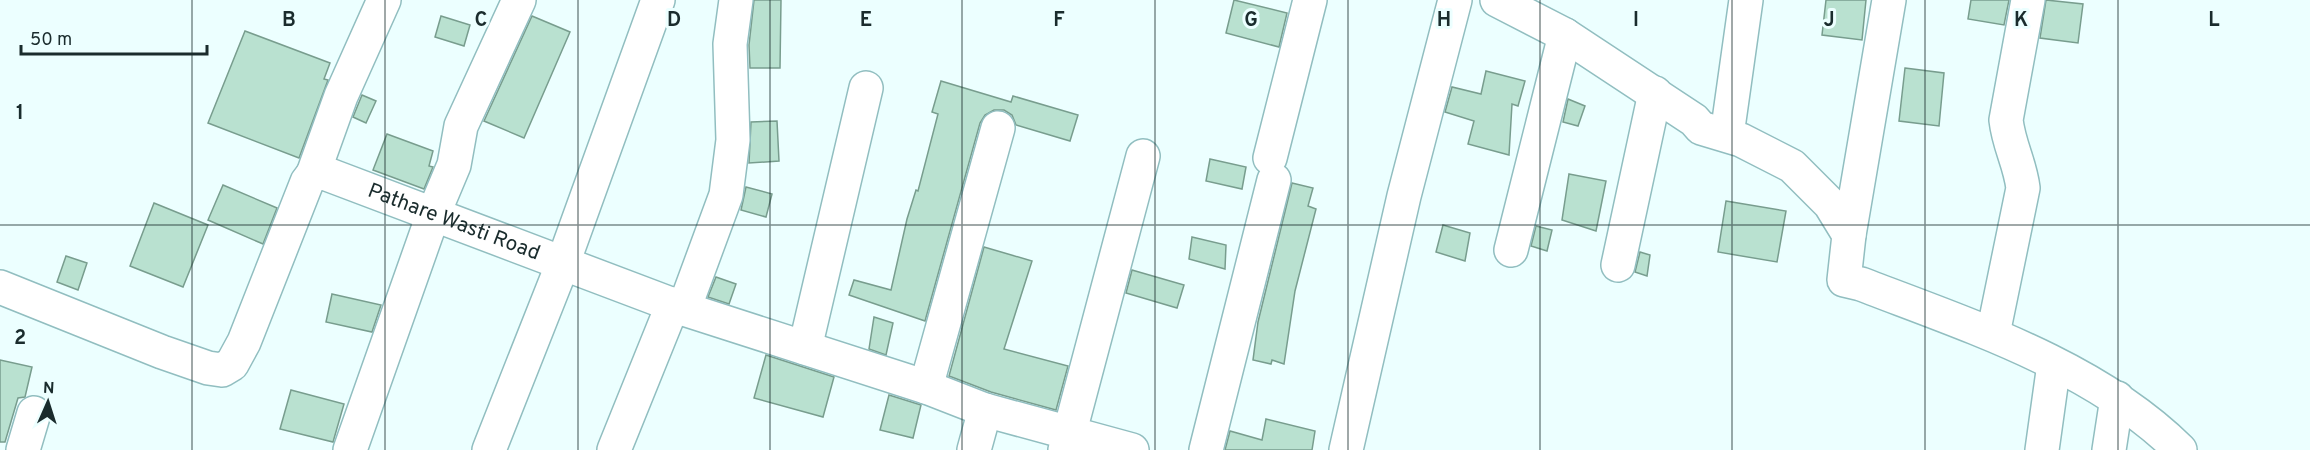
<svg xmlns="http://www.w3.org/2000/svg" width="2310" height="450" font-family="Overpass,sans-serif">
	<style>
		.building { fill: #b9e1d0; stroke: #789d8e; stroke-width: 1.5 }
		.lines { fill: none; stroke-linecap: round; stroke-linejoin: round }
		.minor-casing { stroke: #91bec0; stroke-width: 36 }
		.minor { stroke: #fff; stroke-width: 33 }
		.grid { fill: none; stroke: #1a2c2d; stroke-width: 1.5; stroke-opacity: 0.55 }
		.labels { text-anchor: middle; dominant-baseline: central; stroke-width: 6; stroke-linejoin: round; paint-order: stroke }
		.street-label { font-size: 21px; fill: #1a2c2d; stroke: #ecffff }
		.grid-label { font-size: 20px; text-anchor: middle; font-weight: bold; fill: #1a2c2d; stroke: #ecffff; stroke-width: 6; stroke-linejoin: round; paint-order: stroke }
	</style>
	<rect width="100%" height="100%" fill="#ecffff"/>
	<g class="building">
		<polygon points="754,0 781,0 780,68 750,68 749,45"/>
		<polygon points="1234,0 1287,13 1279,47 1226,33"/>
		<polygon points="1826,0 1866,0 1862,40 1822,35"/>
		<polygon points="1971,0 2009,0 2004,25 1968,19"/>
		<polygon points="2046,0 2083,4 2078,43 2040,38"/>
		<polygon points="441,16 470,25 464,46 435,37"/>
		<polygon points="532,16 570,32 524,138 484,121"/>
		<polygon points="245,31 330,63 324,79 328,80 299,158 208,123"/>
		<polygon points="1905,68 1944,73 1939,126 1899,121"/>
		<polygon points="1486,71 1525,81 1518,106 1512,104 1509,155 1468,144 1474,121 1445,112 1452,87 1481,94"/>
		<polygon points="941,81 1011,102 1013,96 1078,115 1070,141 1016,125 1012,115 1004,110 994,110 985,115 980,123 925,321 849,295 854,280 891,290 907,219 916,190 918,191 938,114 932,112"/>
		<polygon points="362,95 376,101 366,123 353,117"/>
		<polygon points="1568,99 1585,106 1578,126 1563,122"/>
		<polygon points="777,121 779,161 749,163 751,122"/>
		<polygon points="387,134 433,151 429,166 433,167 424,189 373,170"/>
		<polygon points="1210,159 1246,167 1242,189 1206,181"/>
		<polygon points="1569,174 1606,181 1596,231 1562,220"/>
		<polygon points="1292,183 1313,188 1308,206 1316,209 1295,291 1284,364 1272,360 1271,364 1253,360 1258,322"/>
		<polygon points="223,185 277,208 263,244 208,220"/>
		<polygon points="746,187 772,194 766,217 741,210"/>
		<polygon points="1726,201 1786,211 1777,262 1718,252"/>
		<polygon points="154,203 208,225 183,287 130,266"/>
		<polygon points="1443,225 1470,233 1465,261 1436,252"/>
		<polygon points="1536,226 1552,230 1547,251 1531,246"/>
		<polygon points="1192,237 1226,245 1225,269 1189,259"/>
		<polygon points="984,247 1032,261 1004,349 1068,366 1056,410 991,392 949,376"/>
		<polygon points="1640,252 1650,255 1647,276 1635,272"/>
		<polygon points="66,256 87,263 78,290 57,282"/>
		<polygon points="1132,270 1184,285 1177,308 1126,293"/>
		<polygon points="716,277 736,284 729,304 708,297"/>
		<polygon points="332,294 381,305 372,332 326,322"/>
		<polygon points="874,317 893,323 886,355 869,349"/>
		<polygon points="766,355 834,377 823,417 754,398"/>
		<polygon points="0,360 32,367 25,397 18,398 5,442 0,442"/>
		<polygon points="291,390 344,404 333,442 280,429"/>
		<polygon points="889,395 921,405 913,438 880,430"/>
		<polygon points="1266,419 1315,431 1312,450 1225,450 1230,431 1262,440"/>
	</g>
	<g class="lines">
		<defs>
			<g id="minor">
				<path d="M1497,0l68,35 129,85 7,8 40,12 51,26 38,38 19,31 -5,45 17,4c109,42 234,82 319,166"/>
				<polyline points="1727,135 1746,0"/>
				<polyline points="1270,158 1310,0"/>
				<polyline points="313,174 341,96 384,0"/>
				<polyline points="1849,235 1889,0"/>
				<polyline points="1511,250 1565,35"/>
				<polyline points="1618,265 1655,93"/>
				<path id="s1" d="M0,287l162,65 46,16 14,2 10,-6 12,-22 63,-160 6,-8 11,-1 360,136 242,78 59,23 147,40"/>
				<polyline points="684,309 726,195 733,140 730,44 736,0"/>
				<path d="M1993,334l30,-146c-3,-25 -14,-42 -17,-68l22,-120"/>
				<polyline points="805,348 866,88"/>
				<polyline points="926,387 998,128"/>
				<polyline points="23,450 34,413"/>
				<polyline points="350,450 433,215 454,165 461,126 519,0"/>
				<polyline points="489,450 563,263 658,0"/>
				<polyline points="614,450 673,304"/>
				<polyline points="974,450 985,410"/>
				<polyline points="1065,450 1143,156"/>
				<polyline points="1206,450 1274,180"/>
				<polyline points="1346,450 1404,196 1455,0"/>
				<polyline points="2042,450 2054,364"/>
				<polyline points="2109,450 2117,398"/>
			</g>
		</defs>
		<use href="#minor" class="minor-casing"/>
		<use href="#minor" class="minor"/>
	</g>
	<path class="grid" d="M192,0v450M385,0v450M578,0v450M770,0v450M962,0v450M1155,0v450M1348,0v450M1540,0v450M1732,0v450M1925,0v450M2118,0v450M0,225h2310"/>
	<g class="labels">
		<g class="street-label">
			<text stroke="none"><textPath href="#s1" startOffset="606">Pathare Wasti Road</textPath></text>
		</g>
	</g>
	<g class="grid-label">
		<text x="289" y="26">B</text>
		<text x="481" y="26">C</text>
		<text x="674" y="26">D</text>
		<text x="866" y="26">E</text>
		<text x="1059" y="26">F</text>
		<text x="1251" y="26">G</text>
		<text x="1444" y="26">H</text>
		<text x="1636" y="26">I</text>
		<text x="1829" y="26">J</text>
		<text x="2021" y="26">K</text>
		<text x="2214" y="26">L</text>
		<text x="20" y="119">1</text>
		<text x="20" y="344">2</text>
	</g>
	<g transform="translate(48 402) rotate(3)" stroke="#ecffff" stroke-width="4.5" paint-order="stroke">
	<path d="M0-4.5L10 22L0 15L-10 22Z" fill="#1a2c2d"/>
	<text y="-9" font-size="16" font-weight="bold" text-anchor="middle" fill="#1a2c2d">N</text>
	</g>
	<path d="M21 45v9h186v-9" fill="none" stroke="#1a2c2d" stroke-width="3"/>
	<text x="30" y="45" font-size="18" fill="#1a2c2d" stroke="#ecffff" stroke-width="4.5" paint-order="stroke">50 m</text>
</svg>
